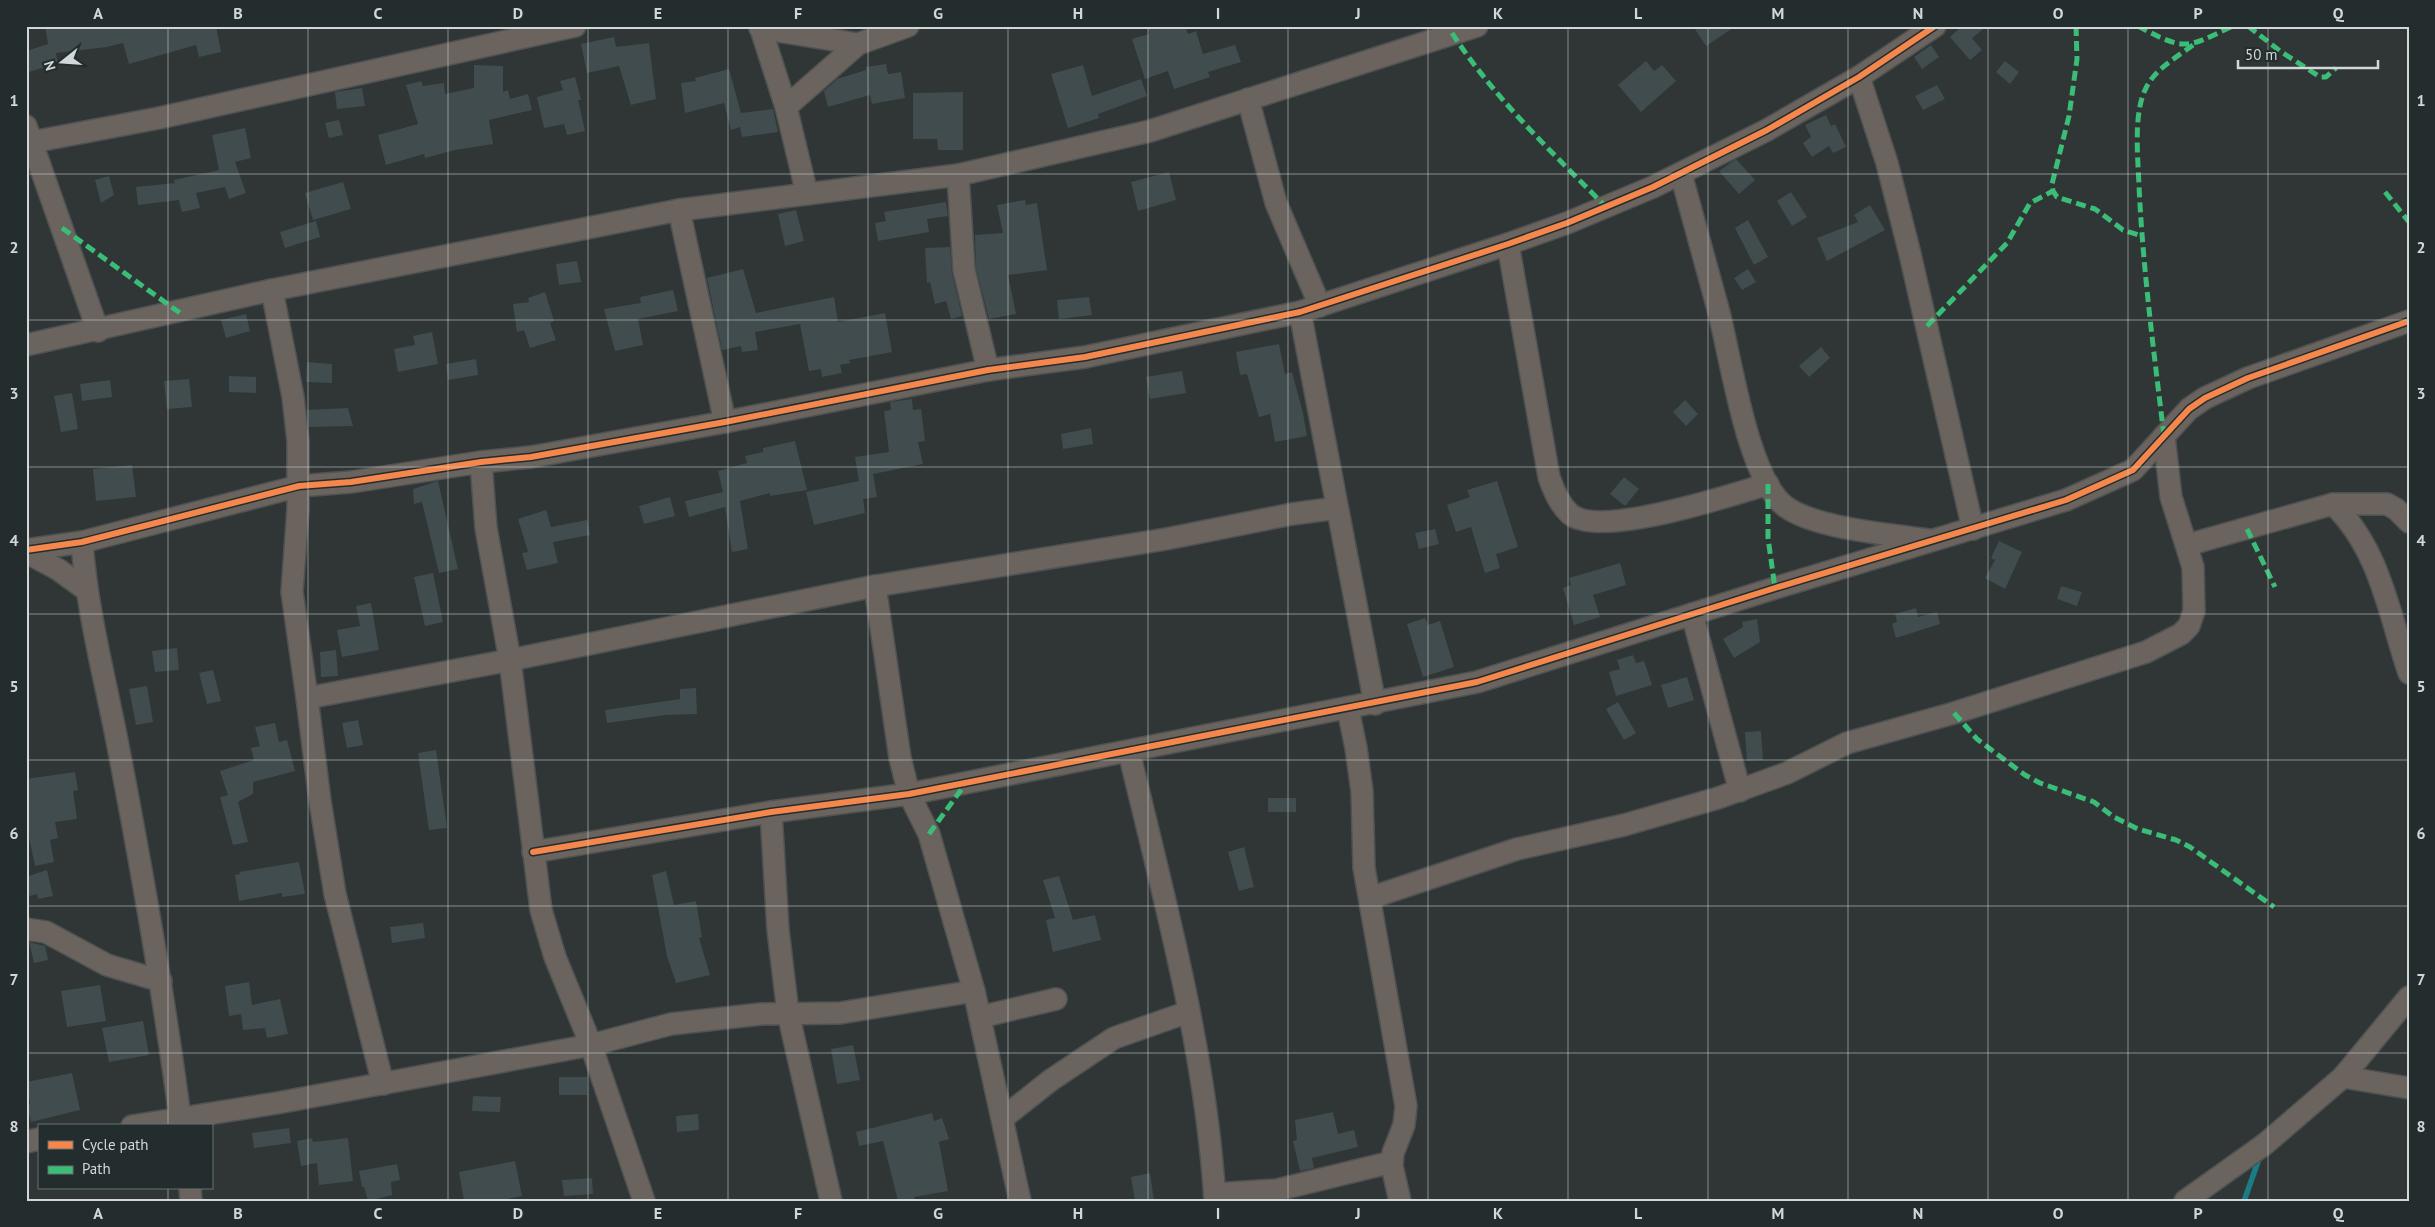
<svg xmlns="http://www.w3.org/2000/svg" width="2435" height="1227" font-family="'PT Sans',sans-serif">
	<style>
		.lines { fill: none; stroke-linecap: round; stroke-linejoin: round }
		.stream { stroke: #1a7c85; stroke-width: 5.5 }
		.building { fill: #414c4e }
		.minor-casing { stroke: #4e5252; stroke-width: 24 }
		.minor { stroke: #6a635e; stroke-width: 21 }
		.quiet { stroke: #3abd76; stroke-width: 5; stroke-dasharray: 10 5; stroke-linecap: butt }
		.cycleway-casing { stroke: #232d2e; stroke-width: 9 }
		.cycleway { stroke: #f5874c; stroke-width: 6 }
		.grid { fill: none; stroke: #d2d8d9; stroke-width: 1; stroke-opacity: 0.55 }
		.neatline { fill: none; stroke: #d2d8d9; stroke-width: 2 }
		.grid-label { font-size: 16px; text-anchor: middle; font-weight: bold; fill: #d2d8d9 }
	</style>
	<rect width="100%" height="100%" fill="#303535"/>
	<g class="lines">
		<polyline class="stream" points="2244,1201 2260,1156"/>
	</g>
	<g class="building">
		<polygon points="45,26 216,26 221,52 199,57 196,45 129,64 123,43 107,47 56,53 58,63 26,73 26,51 48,44"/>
		<polygon points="1147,26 1185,26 1188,34 1196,31 1203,54 1235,45 1241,62 1208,72 1210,77 1174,89 1168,71 1145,79 1132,39 1149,34"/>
		<polygon points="1693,26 1736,26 1706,46"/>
		<polygon points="1962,26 1987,26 1972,38 1982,50 1970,60 1950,37"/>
		<polygon points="614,37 616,47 649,43 656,99 631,105 619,66 587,73 581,44"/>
		<polygon points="1931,45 1939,57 1922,69 1914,57"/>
		<polygon points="1646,61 1654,71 1662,65 1676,81 1641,112 1618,85"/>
		<polygon points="2005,61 2019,72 2010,84 1996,72"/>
		<polygon points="886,64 888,74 901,72 905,98 872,104 870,95 828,107 824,91 837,79 866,70 866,67"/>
		<polygon points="474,65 503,66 503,92 508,90 510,99 528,94 532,110 489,120 493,144 455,150 425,158 424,154 386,165 378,135 418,124 406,85 421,81 423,86 444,83 445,94 474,88"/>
		<polygon points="1083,65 1092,96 1141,79 1147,96 1098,114 1099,118 1068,128 1051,74"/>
		<polygon points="729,69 741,113 773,109 778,132 742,137 740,127 731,130 724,103 685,113 681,83 696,81 695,78"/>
		<polygon points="575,77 581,100 578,100 585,131 567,135 564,124 544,128 537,97 563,90 560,81"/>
		<polygon points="1937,85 1945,99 1923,110 1915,96"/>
		<polygon points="362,88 365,106 337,109 335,92"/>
		<polygon points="963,92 963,150 938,150 937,139 913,139 913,93"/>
		<polygon points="1826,115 1831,126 1835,124 1846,147 1833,153 1829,146 1812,157 1803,143 1811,137 1805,125"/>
		<polygon points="339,120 343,135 329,138 325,123"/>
		<polygon points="245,128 251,158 235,162 246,193 229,199 225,187 196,193 200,208 182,212 179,200 138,205 136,187 175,183 174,180 219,170 212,135"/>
		<polygon points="1736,159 1755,180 1739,194 1719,171"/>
		<polygon points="1169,172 1176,200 1138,211 1131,182"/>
		<polygon points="109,176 114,195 101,203 95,180"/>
		<polygon points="343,182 351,209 313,220 305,193"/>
		<polygon points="1791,192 1807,217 1792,226 1777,201"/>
		<polygon points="1025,200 1026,205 1037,203 1047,270 1008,275 1016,314 989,319 976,268 975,235 1003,233 997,205"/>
		<polygon points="946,202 948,216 927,219 929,232 878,241 875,223 886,221 884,212"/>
		<polygon points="1870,205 1885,230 1827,261 1817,238 1858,222 1854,215"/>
		<polygon points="796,210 804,241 785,246 778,214"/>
		<polygon points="1748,220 1768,257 1754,265 1735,228"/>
		<polygon points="316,221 320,237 285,248 280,232"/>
		<polygon points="950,247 952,273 962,316 951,319 946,301 935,304 930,282 927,283 925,248"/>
		<polygon points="577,261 581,282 559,285 556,264"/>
		<polygon points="743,269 756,313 834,297 838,322 885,313 892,352 849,360 850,363 840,365 842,373 822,377 821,369 809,371 800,324 755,332 758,350 742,352 741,346 722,350 707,278"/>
		<polygon points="1748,269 1756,282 1742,290 1734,278"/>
		<polygon points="673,290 678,311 638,319 643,345 615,351 604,309 641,303 640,297"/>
		<polygon points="545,292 554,321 550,323 556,340 530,348 524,330 517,332 513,304 529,302 528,298"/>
		<polygon points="1089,297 1092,315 1059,319 1057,300"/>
		<polygon points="246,314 250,331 226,338 221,320"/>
		<polygon points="432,332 438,364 398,372 394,349 415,345 413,336"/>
		<polygon points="1279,344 1285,374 1292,372 1303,413 1307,436 1275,442 1270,414 1259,417 1247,374 1240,375 1236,352"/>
		<polygon points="1821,347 1830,358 1809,377 1799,366"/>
		<polygon points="476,359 478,375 448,380 446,364"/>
		<polygon points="307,362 332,364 332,383 306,382"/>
		<polygon points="1182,371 1186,393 1150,399 1146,377"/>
		<polygon points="229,376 256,377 256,393 229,392"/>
		<polygon points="189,379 192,407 167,409 164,381"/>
		<polygon points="110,380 112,397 82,401 80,384"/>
		<polygon points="72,393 78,429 61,432 54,396"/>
		<polygon points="912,399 913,410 921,409 925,441 918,442 923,464 873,474 877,497 863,499 865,513 814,525 806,492 859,481 855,457 889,452 884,411 891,410 890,402"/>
		<polygon points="1685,400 1698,414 1686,426 1673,412"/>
		<polygon points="348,408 353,426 309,427 307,410"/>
		<polygon points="1091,428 1093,444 1063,449 1061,434"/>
		<polygon points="795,441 807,490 770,496 770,493 740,501 748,549 732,552 725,507 689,517 685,501 723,492 718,471 747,463 745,456 763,452 763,448"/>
		<polygon points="132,465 136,497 96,501 93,469"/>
		<polygon points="1624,477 1639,489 1625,506 1610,494"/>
		<polygon points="438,481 458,569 439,573 422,502 414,504 413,489"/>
		<polygon points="1497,481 1518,547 1496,554 1500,568 1485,573 1471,527 1456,532 1447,505 1470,497 1467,490"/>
		<polygon points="670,497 675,516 644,524 639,506"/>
		<polygon points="546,510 551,527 587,520 590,535 553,542 558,563 527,570 522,553 528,552 518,519"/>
		<polygon points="1435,529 1439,544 1419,549 1415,533"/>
		<polygon points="1999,541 2022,552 2005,589 1985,578 1995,560 1991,558"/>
		<polygon points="1620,563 1626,585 1593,595 1600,617 1574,625 1563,588 1571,585 1569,578"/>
		<polygon points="433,573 443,622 425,626 414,577"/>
		<polygon points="2061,586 2082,592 2077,606 2057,599"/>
		<polygon points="371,603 379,650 342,657 337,630 360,626 356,606"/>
		<polygon points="1916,608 1918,617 1937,612 1940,624 1896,638 1892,624 1897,622 1895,614"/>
		<polygon points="1425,618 1428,625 1440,621 1454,667 1423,677 1407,624"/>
		<polygon points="1757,619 1760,642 1734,658 1723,639 1743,627 1742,622"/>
		<polygon points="177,648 179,670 155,672 152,651"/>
		<polygon points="336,650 338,676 321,677 320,652"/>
		<polygon points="1633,655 1636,663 1644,661 1652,685 1616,696 1609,672 1620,669 1617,660"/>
		<polygon points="213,670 221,701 207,704 199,673"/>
		<polygon points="1687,677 1694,700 1668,708 1661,685"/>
		<polygon points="147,686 153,722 136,725 129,689"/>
		<polygon points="696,688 697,714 666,715 607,723 605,710 680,699 680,689"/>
		<polygon points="1618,702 1636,733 1624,740 1606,709"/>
		<polygon points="358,720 363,745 347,748 342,723"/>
		<polygon points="275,723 279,742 287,740 295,771 253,782 253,794 238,802 248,842 233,845 220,797 228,795 220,771 254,760 251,748 260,746 255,727"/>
		<polygon points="1761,731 1763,760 1747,761 1745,732"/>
		<polygon points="436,750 447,828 429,830 418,753"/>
		<polygon points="75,772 78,790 73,791 77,819 55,822 58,838 50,840 54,862 35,866 26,823 26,779"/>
		<rect x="1268" y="798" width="28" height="14"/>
		<polygon points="1244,847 1254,887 1239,891 1228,852"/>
		<polygon points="299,862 305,894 282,897 282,893 239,901 235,875 240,874 239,872"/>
		<polygon points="47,870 53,896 38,899 37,894 26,897 26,877"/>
		<polygon points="666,871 674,905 696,901 702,937 699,938 710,975 676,983 667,956 652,875"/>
		<polygon points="1059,876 1073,920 1095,915 1101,940 1053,952 1046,920 1055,918 1043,880"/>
		<polygon points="423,923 425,938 392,943 390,927"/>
		<polygon points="29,942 45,946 48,960 34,963"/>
		<polygon points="249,982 252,1005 280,999 288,1034 267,1038 265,1028 243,1030 241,1014 229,1016 225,986"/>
		<polygon points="100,985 106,1021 67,1027 61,991"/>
		<polygon points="143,1021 149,1055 109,1062 102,1028"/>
		<polygon points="853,1045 860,1080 837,1084 831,1049"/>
		<polygon points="72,1073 80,1110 31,1122 27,1104 30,1104 26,1082"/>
		<rect x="559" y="1077" width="28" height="18"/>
		<polygon points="473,1096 501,1097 500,1112 472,1111"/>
		<polygon points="1333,1112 1338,1134 1354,1130 1358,1147 1312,1158 1314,1168 1300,1171 1293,1141 1297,1140 1295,1120"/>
		<polygon points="932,1113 934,1121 942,1118 949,1139 939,1142 948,1191 914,1197 915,1201 898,1201 883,1141 859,1146 856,1132"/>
		<polygon points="698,1114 699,1130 677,1132 676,1116"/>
		<polygon points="289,1128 291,1143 254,1148 252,1133"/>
		<polygon points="312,1138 313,1142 348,1138 353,1181 319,1185 317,1163 301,1166 297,1141"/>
		<polygon points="515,1161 522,1196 497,1201 464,1201 459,1172"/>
		<polygon points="397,1164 400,1180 391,1182 392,1195 368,1201 364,1187 362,1187 359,1171"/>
		<polygon points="1150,1173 1154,1201 1135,1201 1131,1177"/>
		<polygon points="592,1178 593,1194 564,1196 562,1180"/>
	</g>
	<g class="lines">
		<defs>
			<g id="minor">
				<polyline points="760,26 786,107 807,194"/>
				<polyline points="760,28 858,44"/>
				<polyline points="1859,77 1887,163 1910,254 1973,529"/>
				<polyline points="1248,99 1276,203 1320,306"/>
				<polyline points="786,107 858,44 908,26"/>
				<polyline points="26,126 98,331"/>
				<polyline points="32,142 159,118 575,26"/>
				<path d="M1681,174c12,45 25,90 37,135 13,48 29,170 68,198 31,22 105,27 143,33"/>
				<polyline points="958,175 964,270 988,370"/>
				<polyline points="679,210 725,422"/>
				<path d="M1508,244l41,233c4,12 11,28 21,37 30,25 161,-19 198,-30"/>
				<polyline points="272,290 293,397 298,441 298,509 292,592 307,698 510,660 541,910 555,957 591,1045 644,1201"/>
				<polyline points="1300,312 1375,704"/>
				<polyline points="26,345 272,290 679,210 958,175 1150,131 1477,26"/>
				<polyline points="481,462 486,528 510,660 875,586 1166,539 1292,514 1337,508"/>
				<path d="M2333,504c47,45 56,110 76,169"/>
				<path d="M82,542c5,71 24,140 37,209 24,125 46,249 62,375"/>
				<polyline points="2187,545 2333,504 2387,504 2396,509 2409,522"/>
				<polyline points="26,550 82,542 299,486 351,482 481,462 531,457 725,422 988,370 1085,357 1300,312 1508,244 1567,223 1653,187 1767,130 1859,77 1935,26"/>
				<polyline points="26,552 59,570 85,589"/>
				<polyline points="875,586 900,758 909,794 929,834 974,991 1020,1201"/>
				<polyline points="1692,614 1740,791"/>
				<polyline points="307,698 320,801 335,894 383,1084"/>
				<polyline points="1348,709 1356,748 1362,791 1364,868 1406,1106 1404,1125 1393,1153 1392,1166 1400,1201"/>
				<path d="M1129,752c35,146 77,299 86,449"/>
				<polyline points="771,812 778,930 788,1013 831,1201"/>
				<polyline points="533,852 771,812 909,794 1477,682 1775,588 2066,500 2133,470 2189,409 2205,398 2248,378 2409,321"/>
				<polyline points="1370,898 1517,849 1624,825 1718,798 1787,773 1847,743 1954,713 2146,652 2181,634 2189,626 2194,611 2193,567 2171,497 2164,436"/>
				<polyline points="26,929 46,932 107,965 161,981"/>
				<polyline points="980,1017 1056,999"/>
				<polyline points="2343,1077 2409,1088"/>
				<polyline points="1003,1118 1051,1080 1114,1038 1188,1012"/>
				<polyline points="132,1126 277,1103 591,1045 671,1024 761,1014 840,1013 974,991"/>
				<polyline points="26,1142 39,1139"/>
				<polyline points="190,1188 191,1201"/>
				<polyline points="1215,1194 1277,1190 1392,1162"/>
				<polyline points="2185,1201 2265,1144 2343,1077 2409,997"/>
			</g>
		</defs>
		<use href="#minor" class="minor-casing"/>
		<use href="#minor" class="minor"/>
		<g class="quiet">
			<polyline points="2076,26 2077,59 2069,116 2052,184 2053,191 2057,197 2095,209 2123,230 2142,236"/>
			<path d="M2138,26c48,26 48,22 95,0"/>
			<polyline points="2248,26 2280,51 2320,77 2326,77 2336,68"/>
			<path d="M1452,33c42,65 100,119 154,174"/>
			<polyline points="2385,192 2409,222"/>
			<polyline points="62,228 180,313"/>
			<polyline points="1927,326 2007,243 2030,203 2053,191"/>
			<path d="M2164,436c-10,-83 -21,-166 -25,-250 -1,-28 -6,-73 7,-98 9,-19 31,-31 47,-43"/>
			<polyline points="1768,484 1768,538 1775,588"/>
			<polyline points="2247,529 2275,587"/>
			<polyline points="1954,713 1977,739 2025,775 2040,783 2094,802 2114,817 2138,829 2176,840 2190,847 2274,907"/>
			<polyline points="929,834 966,783"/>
		</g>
		<defs>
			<g id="cycleway">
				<polyline points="26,550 82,542 299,486 351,482 481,462 531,457 725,422 988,370 1085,357 1300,312 1508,244 1567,223 1653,187 1767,130 1859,77 1935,26"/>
				<polyline points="533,852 771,812 909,794 1477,682 1775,588 2066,500 2133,470 2189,409 2205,398 2248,378 2409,321"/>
			</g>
		</defs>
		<use href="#cycleway" class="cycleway-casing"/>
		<use href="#cycleway" class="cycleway"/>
	</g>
	<path class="grid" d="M168,26v1100M308,26v1175M448,26v1175M588,26v1175M728,26v1175M868,26v1175M1008,26v1175M1148,26v1175M1288,26v1175M1428,26v1175M1568,26v1175M1708,26v1175M1848,26v1175M1988,26v1175M2128,26v1175M2268,26v1175M26,174h2383M26,320h2383M26,467h2383M26,614h2383M26,760h2383M26,906h2383M26,1053h2383M168,1188v13"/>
	<rect width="2435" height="1227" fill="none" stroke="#232d2e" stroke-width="55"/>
	<rect x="38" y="1124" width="175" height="65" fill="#232d2e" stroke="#697172"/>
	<rect x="48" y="1141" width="25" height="8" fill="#f5874c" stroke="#697172"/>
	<text x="82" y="1150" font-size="15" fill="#d2d8d9">Cycle path</text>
	<rect x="48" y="1166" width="25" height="8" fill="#3abd76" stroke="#697172"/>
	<text x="82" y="1174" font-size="15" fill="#d2d8d9">Path</text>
	<g transform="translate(62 62) rotate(253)" stroke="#232d2e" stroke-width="4" paint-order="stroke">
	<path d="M0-4L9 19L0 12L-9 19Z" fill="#d2d8d9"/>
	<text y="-8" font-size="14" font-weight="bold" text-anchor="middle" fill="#d2d8d9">N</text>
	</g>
	<path d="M2238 60v8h140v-8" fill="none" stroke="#d2d8d9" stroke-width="2.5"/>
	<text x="2245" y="60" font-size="15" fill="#d2d8d9" stroke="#232d2e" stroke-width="4" paint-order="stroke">50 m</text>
	<rect x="28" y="28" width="2380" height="1172" class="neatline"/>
	<g class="grid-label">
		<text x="98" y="19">A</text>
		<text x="238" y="19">B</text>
		<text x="378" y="19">C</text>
		<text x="518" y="19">D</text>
		<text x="658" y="19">E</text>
		<text x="798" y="19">F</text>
		<text x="938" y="19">G</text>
		<text x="1078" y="19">H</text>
		<text x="1218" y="19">I</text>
		<text x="1358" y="19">J</text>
		<text x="1498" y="19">K</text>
		<text x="1638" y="19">L</text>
		<text x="1778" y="19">M</text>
		<text x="1918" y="19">N</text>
		<text x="2058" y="19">O</text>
		<text x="2198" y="19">P</text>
		<text x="2338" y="19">Q</text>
		<text x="14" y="106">1</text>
		<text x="2421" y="106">1</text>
		<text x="14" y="253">2</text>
		<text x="2421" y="253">2</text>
		<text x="14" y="399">3</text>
		<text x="2421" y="399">3</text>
		<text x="14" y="546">4</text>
		<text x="2421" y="546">4</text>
		<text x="14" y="692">5</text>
		<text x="2421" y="692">5</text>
		<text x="14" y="839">6</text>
		<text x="2421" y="839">6</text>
		<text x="14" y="985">7</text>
		<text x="2421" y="985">7</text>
		<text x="14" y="1132">8</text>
		<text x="2421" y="1132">8</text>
		<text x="98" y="1219">A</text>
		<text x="238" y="1219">B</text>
		<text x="378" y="1219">C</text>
		<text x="518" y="1219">D</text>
		<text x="658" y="1219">E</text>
		<text x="798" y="1219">F</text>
		<text x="938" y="1219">G</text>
		<text x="1078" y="1219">H</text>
		<text x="1218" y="1219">I</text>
		<text x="1358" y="1219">J</text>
		<text x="1498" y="1219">K</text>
		<text x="1638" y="1219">L</text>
		<text x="1778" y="1219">M</text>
		<text x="1918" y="1219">N</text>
		<text x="2058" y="1219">O</text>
		<text x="2198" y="1219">P</text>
		<text x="2338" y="1219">Q</text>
	</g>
</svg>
